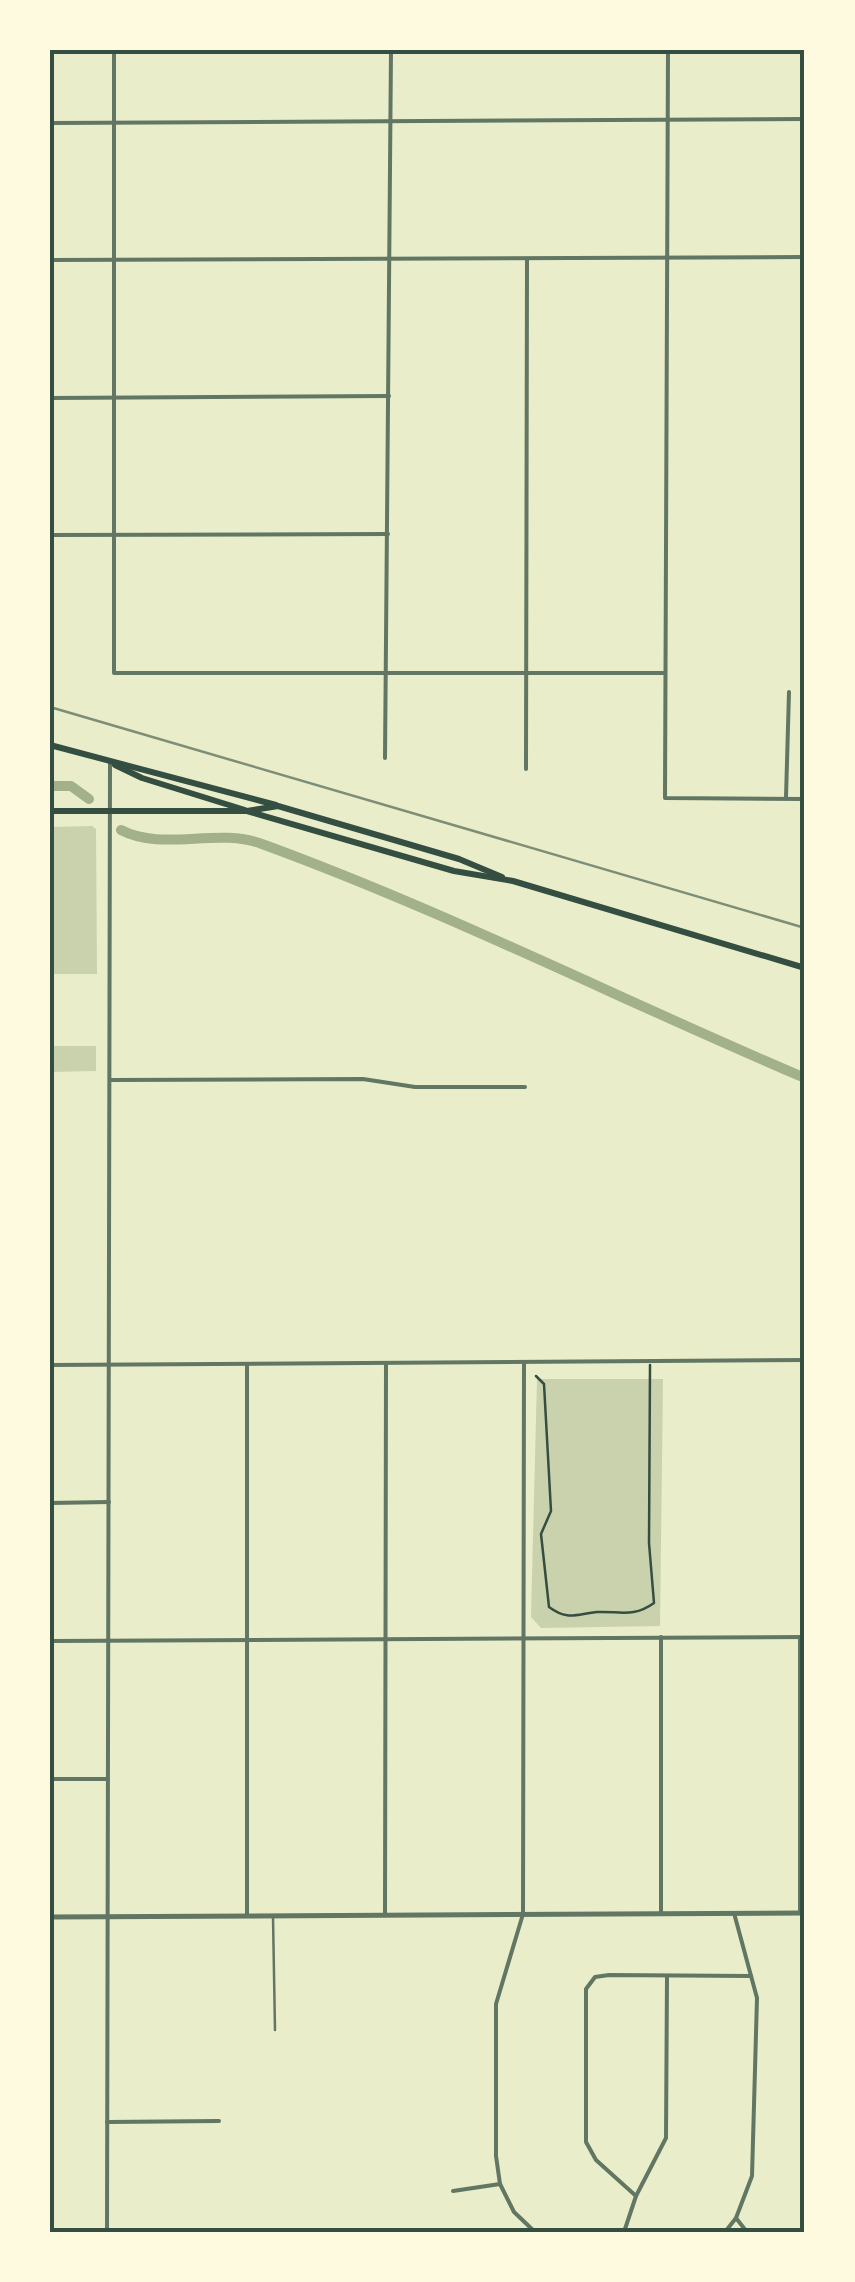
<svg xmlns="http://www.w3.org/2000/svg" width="855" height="2282" font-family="Raleway,sans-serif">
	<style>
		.green { fill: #cad2ad }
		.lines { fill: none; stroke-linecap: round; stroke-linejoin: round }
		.canal { stroke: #a3b18a; stroke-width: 10 }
		.path { stroke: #344e41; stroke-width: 2.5 }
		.service { stroke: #617663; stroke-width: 2.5 }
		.minor { stroke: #617663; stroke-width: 4 }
		.tertiary { stroke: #617663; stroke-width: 5 }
		.secondary { stroke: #344e41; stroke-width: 6 }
		.primary { stroke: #344e41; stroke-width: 6 }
		.rail { stroke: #7c8e77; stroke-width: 2.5 }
		.neatline { fill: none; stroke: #344e41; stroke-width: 4 }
	</style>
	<rect width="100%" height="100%" fill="#e9edc9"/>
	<g class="green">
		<polygon points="92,826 96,829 97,974 50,974 50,827"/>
		<polygon points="50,1046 96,1046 96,1071 50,1072"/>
		<polygon points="537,1379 663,1379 660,1626 541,1628 531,1617"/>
	</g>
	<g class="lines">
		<g class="canal">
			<polyline points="50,786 71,786 89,799"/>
			<path d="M121,830c42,22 96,-3 141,14 186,68 361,157 543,234"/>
		</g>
		<path class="path" d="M536,1376l8,8 7,127 -10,23 8,73c19,14 27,7 48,5 23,-1 36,6 57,-9l-5,-60 1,-178"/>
		<polyline class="service" points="273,1917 275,2030"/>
		<g class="minor">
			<polyline points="114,50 114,673 663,673"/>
			<polyline points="668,50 665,798 805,799"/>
			<polyline points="50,123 805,119"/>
			<polyline points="50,260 805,257"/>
			<polyline points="50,398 389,396"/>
			<polyline points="50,535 388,534"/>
			<polyline points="385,758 391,50"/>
			<polyline points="526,769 527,259"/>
			<polyline points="786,797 789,692"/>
			<polyline points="110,1080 363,1079 415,1087 525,1087"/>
			<polyline points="524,1362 523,1914 496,2004 496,2156 500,2184 514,2212 535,2232"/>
			<polyline points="50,1365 805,1360"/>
			<polyline points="50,1503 109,1502"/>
			<polyline points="661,1637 661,1912"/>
			<polyline points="50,1641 805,1637"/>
			<polyline points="50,1779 108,1779"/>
			<polyline points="800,1913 800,1638"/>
			<polyline points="385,1915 386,1365"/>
			<polyline points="247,1916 247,1366"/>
			<polyline points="107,2122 219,2121"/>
			<polyline points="453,2191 500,2184"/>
			<polyline points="636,2196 596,2160 586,2142 586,1989 595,1977 609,1975 751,1976"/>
			<polyline points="736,2218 747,2232"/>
			<polyline points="107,2232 110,763"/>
			<polyline points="624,2232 636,2196 666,2138 667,1976"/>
			<polyline points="725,2232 736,2218 752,2176 757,1998 734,1913"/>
		</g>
		<polyline class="tertiary" points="50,1917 805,1913"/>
		<g class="secondary">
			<polyline points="50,745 276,805"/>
			<polyline points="115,765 142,778 245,810"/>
		</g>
		<g class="primary">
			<polyline points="50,811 247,811 278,806 459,859 502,877"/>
			<polyline points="247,811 454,871 513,881 805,968"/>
		</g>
		<polyline class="rail" points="50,707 805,928"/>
	</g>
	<rect width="855" height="2282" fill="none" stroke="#fefae0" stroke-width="105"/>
	<rect x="52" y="52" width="750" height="2178" class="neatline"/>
</svg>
